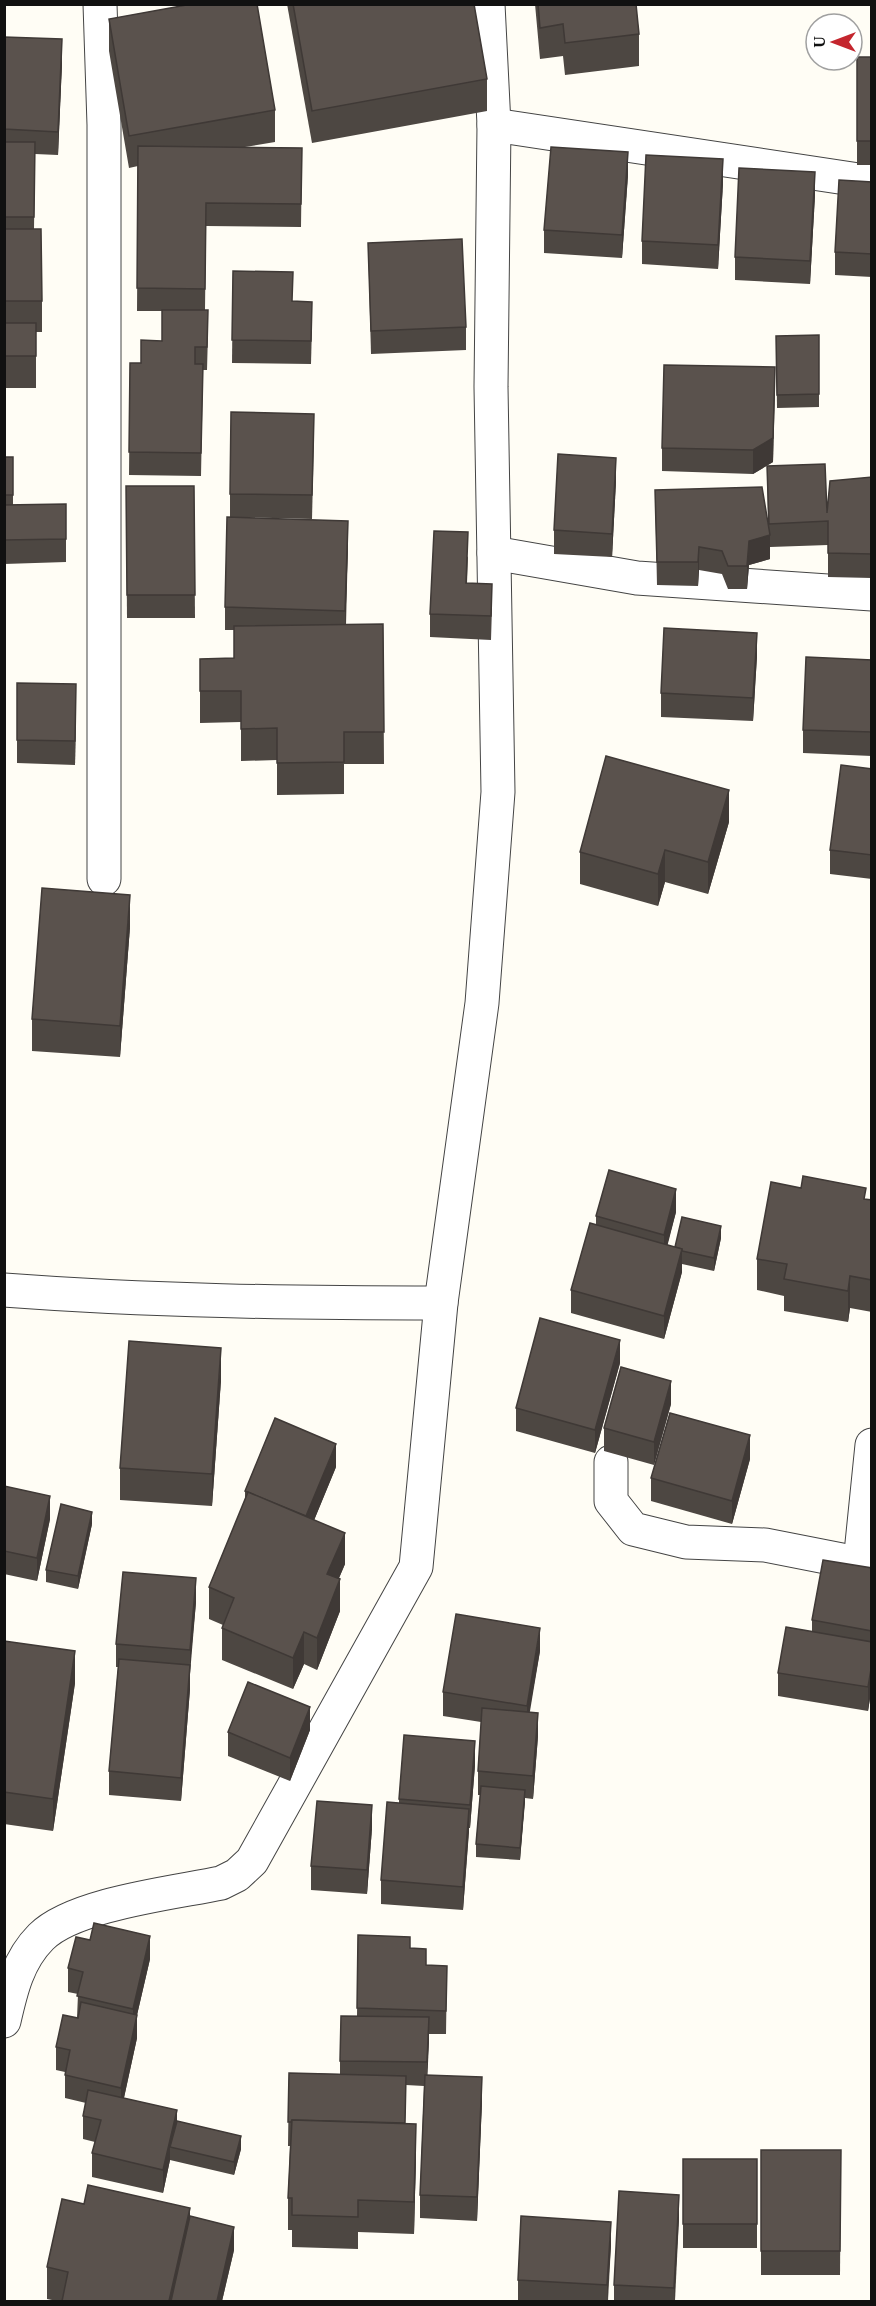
<svg xmlns="http://www.w3.org/2000/svg" width="876" height="2306" font-family="Georgia,serif">
	<style>
		.lines { fill: none; stroke-linecap: round; stroke-linejoin: round }
		.street-casing { stroke: #444; stroke-width: 35 }
		.street { stroke: #fff; stroke-width: 33 }
		.wall { fill: #4d4742 }
		.shaded-wall { fill: #3f3936 }
		.building { fill: #5a524d; stroke: #3f3936; stroke-width: 1.5 }
	</style>
	<rect width="100%" height="100%" fill="#fffdf5"/>
	<g class="lines">
		<defs>
			<g id="street">
				<polyline points="100,4 104,125 104,879"/>
				<polyline points="494,125 872,182"/>
				<polyline points="494,553 637,578 872,594"/>
				<path d="M4,1290c146,11 291,13 437,13"/>
				<polyline points="611,1462 611,1501 633,1529 686,1542 765,1545 872,1566"/>
				<polyline points="860,1563 872,1445"/>
				<path d="M4,2021c7,-31 14,-61 37,-84 33,-33 132,-44 180,-54l16,-8 15,-14 164,-294 25,-264 41,-300 16,-211 -7,-405 3,-262 -6,-121"/>
			</g>
		</defs>
		<use href="#street" class="street-casing"/>
		<use href="#street" class="street"/>
	</g>
	<g class="wall">
		<polygon points="287,4 474,4 487,79 487,111 312,143"/>
		<polygon points="535,4 636,4 639,34 639,66 565,75 563,56 540,59"/>
		<polygon points="109,19 275,110 275,142 245,147 302,148 301,227 206,226 205,310 208,333 207,370 203,370 201,476 129,475 130,363 141,363 162,341 162,311 137,311 138,166 129,168 109,51"/>
		<polygon points="4,37 62,63 58,155 35,154 34,229 42,301 42,332 36,332 36,388 4,388"/>
		<rect x="857" y="57" width="15" height="108"/>
		<polygon points="628,175 622,258 544,253 544,230"/>
		<polygon points="872,182 872,277 835,275 835,252"/>
		<polygon points="723,183 718,269 642,264 642,241"/>
		<polygon points="815,195 810,284 735,280 735,257"/>
		<polygon points="368,243 466,327 466,350 371,354"/>
		<polygon points="233,271 293,301 312,325 311,364 232,363"/>
		<polygon points="776,336 819,394 819,407 777,408"/>
		<polygon points="775,390 773,462 753,474 662,471 662,448"/>
		<polygon points="314,437 312,519 230,517 230,494"/>
		<polygon points="4,457 13,457 13,505 66,539 66,562 4,564"/>
		<polygon points="767,466 827,513 872,477 872,578 828,577 828,545 770,547 770,559 749,565 747,589 728,589 722,574 699,570 698,586 657,585 655,490 768,526"/>
		<polygon points="616,481 612,557 554,554 554,530"/>
		<polygon points="126,486 194,486 195,618 127,618"/>
		<polygon points="348,544 346,625 383,624 384,764 344,764 344,794 277,795 277,760 241,761 241,722 200,723 200,659 234,658 234,630 225,630 225,607"/>
		<polygon points="468,556 467,583 492,607 491,640 430,637 430,614"/>
		<polygon points="757,656 753,721 661,717 661,693"/>
		<polygon points="872,660 872,756 803,753 803,730"/>
		<polygon points="76,708 75,765 17,763 17,740"/>
		<polygon points="872,769 872,879 830,874 830,850"/>
		<polygon points="729,822 708,894 665,882 658,906 580,884 580,852"/>
		<polygon points="130,927 120,1057 32,1051 32,1019"/>
		<polygon points="866,1199 872,1200 872,1312 850,1308 848,1322 784,1311 784,1296 757,1290 757,1259"/>
		<polygon points="676,1212 667,1245 675,1247 721,1238 714,1271 682,1264 682,1272 664,1339 571,1313 571,1290 596,1225 596,1216"/>
		<polygon points="620,1363 595,1453 516,1431 516,1408"/>
		<polygon points="221,1380 212,1506 120,1500 120,1468"/>
		<polygon points="671,1404 654,1465 604,1451 604,1428"/>
		<polygon points="750,1459 732,1524 651,1501 651,1478"/>
		<polygon points="336,1467 314,1520 345,1564 339,1578 340,1611 317,1670 304,1664 293,1689 222,1660 222,1628 223,1625 209,1619 209,1587 245,1500 245,1491"/>
		<polygon points="4,1486 50,1519 37,1581 4,1574"/>
		<polygon points="92,1524 78,1589 46,1582 46,1570"/>
		<polygon points="872,1568 872,1686 868,1711 778,1696 778,1673 812,1631 812,1620"/>
		<polygon points="196,1602 190,1665 190,1689 181,1801 109,1795 109,1771 118,1667 116,1667 116,1644"/>
		<polygon points="4,1641 75,1683 53,1831 4,1824"/>
		<polygon points="540,1651 529,1712 538,1736 533,1799 525,1798 520,1860 476,1857 476,1844 480,1795 478,1795 478,1771 481,1722 443,1716 443,1692"/>
		<polygon points="310,1730 290,1781 228,1756 228,1732"/>
		<polygon points="475,1765 470,1828 469,1828 463,1910 381,1904 381,1880 399,1803 399,1799"/>
		<polygon points="372,1828 367,1894 311,1890 311,1866"/>
		<polygon points="358,1935 410,1948 426,1965 447,1966 446,2034 429,2034 427,2075 482,2101 477,2221 420,2218 420,2195 424,2086 406,2085 405,2123 416,2155 414,2234 358,2232 358,2249 292,2247 292,2230 288,2230 288,2198 290,2146 288,2146 289,2073 340,2074 340,2061 357,2016"/>
		<polygon points="150,1959 137,2015 137,2038 124,2098 241,2149 234,2175 170,2160 163,2193 92,2177 92,2153 95,2142 83,2139 83,2116 86,2103 65,2098 65,2072 56,2070 56,2047 77,2018 78,1994 68,1992 68,1968"/>
		<polygon points="761,2150 841,2150 840,2275 761,2275"/>
		<rect x="683" y="2159" width="74" height="89"/>
		<polygon points="84,2204 190,2216 234,2250 222,2301 57,2301 47,2299 47,2267"/>
		<polygon points="679,2218 675,2301 614,2301 614,2285"/>
		<polygon points="611,2245 608,2301 518,2301 518,2280"/>
	</g>
	<g class="shaded-wall">
		<polygon points="62,39 62,63 58,155 58,132"/>
		<polygon points="628,152 628,175 622,258 622,235"/>
		<polygon points="723,159 723,183 718,269 718,245"/>
		<polygon points="815,172 815,195 810,284 810,261"/>
		<polygon points="775,367 773,462 753,474 753,450"/>
		<polygon points="616,458 616,481 612,557 612,534"/>
		<polygon points="348,521 348,544 345,634 345,611"/>
		<polygon points="770,535 770,559 749,565 747,589 747,566 749,541"/>
		<polygon points="699,547 699,570 698,586 698,562"/>
		<polygon points="757,633 757,656 753,721 753,698"/>
		<polygon points="76,684 76,708 75,765 75,741"/>
		<polygon points="729,790 729,822 708,894 708,862"/>
		<polygon points="665,850 665,882 658,906 658,874"/>
		<polygon points="130,895 130,927 120,1057 120,1026"/>
		<polygon points="676,1189 676,1212 664,1259 664,1235"/>
		<polygon points="721,1226 721,1238 714,1271 714,1258"/>
		<polygon points="682,1249 682,1272 664,1339 664,1316"/>
		<polygon points="850,1276 850,1308 848,1322 848,1291"/>
		<polygon points="620,1340 620,1363 595,1453 595,1430"/>
		<polygon points="221,1348 221,1380 212,1506 212,1474"/>
		<polygon points="671,1381 671,1404 654,1465 654,1442"/>
		<polygon points="750,1435 750,1459 732,1524 732,1501"/>
		<polygon points="336,1444 336,1467 306,1540 306,1516"/>
		<polygon points="50,1496 50,1519 37,1581 37,1558"/>
		<polygon points="92,1512 92,1524 78,1589 78,1576"/>
		<polygon points="345,1533 345,1564 327,1606 327,1574"/>
		<polygon points="196,1578 196,1602 190,1674 190,1650"/>
		<polygon points="340,1579 340,1611 317,1670 317,1638"/>
		<polygon points="540,1628 540,1651 527,1729 527,1706"/>
		<polygon points="304,1632 304,1664 293,1689 293,1658"/>
		<polygon points="75,1651 75,1683 53,1831 53,1799"/>
		<polygon points="872,1663 872,1686 868,1711 868,1687"/>
		<polygon points="190,1665 190,1689 181,1801 181,1778"/>
		<polygon points="310,1707 310,1730 290,1781 290,1758"/>
		<polygon points="538,1713 538,1736 533,1799 533,1776"/>
		<polygon points="475,1741 475,1765 470,1828 470,1805"/>
		<polygon points="525,1790 525,1802 520,1860 520,1848"/>
		<polygon points="372,1805 372,1828 367,1894 367,1870"/>
		<polygon points="469,1809 469,1832 463,1910 463,1887"/>
		<polygon points="150,1936 150,1959 137,2015 137,2038 121,2111 121,2088 133,2033 133,2009"/>
		<polygon points="429,2017 429,2041 427,2086 427,2062"/>
		<polygon points="482,2077 482,2101 477,2221 477,2197"/>
		<polygon points="177,2110 177,2133 170,2147 170,2160 163,2193 163,2170"/>
		<polygon points="416,2124 416,2155 414,2234 414,2202"/>
		<polygon points="241,2136 241,2149 234,2175 234,2162"/>
		<polygon points="679,2195 679,2218 674,2301 674,2288"/>
		<polygon points="190,2208 190,2240 176,2301 169,2301"/>
		<polygon points="611,2222 611,2245 607,2301 607,2285"/>
		<polygon points="234,2227 234,2250 222,2301 217,2301"/>
	</g>
	<g class="building">
		<polygon points="192,4 257,4 275,110 129,136 109,19"/>
		<polygon points="293,4 474,4 487,79 312,111"/>
		<polygon points="538,4 636,4 639,34 565,43 563,24 540,28"/>
		<polygon points="4,37 62,39 58,132 4,129"/>
		<rect x="857" y="57" width="15" height="84"/>
		<polygon points="4,142 35,142 34,217 4,217"/>
		<polygon points="138,146 302,148 301,204 206,203 205,289 137,288"/>
		<polygon points="551,147 628,152 622,235 544,230"/>
		<polygon points="646,155 723,159 718,245 642,241"/>
		<polygon points="739,168 815,172 810,261 735,257"/>
		<polygon points="839,180 872,182 872,254 835,252"/>
		<polygon points="4,229 41,229 42,301 4,301"/>
		<polygon points="462,239 466,327 371,331 368,243"/>
		<polygon points="233,271 293,272 292,301 312,302 311,341 232,340"/>
		<polygon points="162,310 208,310 207,347 195,347 195,364 203,364 201,453 129,452 130,363 141,363 141,340 162,341"/>
		<rect x="4" y="323" width="32" height="33"/>
		<polygon points="819,335 819,394 777,395 776,336"/>
		<polygon points="664,365 775,367 773,438 753,450 662,448"/>
		<polygon points="231,412 314,414 312,495 230,494"/>
		<polygon points="558,454 616,458 612,534 554,530"/>
		<rect x="4" y="457" width="9" height="38"/>
		<polygon points="825,464 827,513 830,481 872,477 872,554 828,553 828,521 769,524 767,466"/>
		<polygon points="126,486 194,486 195,595 127,595"/>
		<polygon points="762,487 770,535 749,541 747,566 728,566 722,551 699,547 698,562 657,562 655,490"/>
		<polygon points="66,504 66,539 4,540 4,505"/>
		<polygon points="227,517 348,521 345,611 225,607"/>
		<polygon points="434,531 468,532 466,583 492,584 491,616 430,614"/>
		<polygon points="383,624 384,732 344,732 344,762 277,763 277,728 241,729 241,691 200,691 200,659 234,658 234,626"/>
		<polygon points="664,628 757,633 753,698 661,693"/>
		<polygon points="806,657 872,660 872,732 803,730"/>
		<polygon points="17,683 76,684 75,741 17,740"/>
		<polygon points="606,756 729,790 708,862 665,850 658,874 580,852"/>
		<polygon points="841,765 872,769 872,855 830,850"/>
		<polygon points="42,888 130,895 120,1026 32,1019"/>
		<polygon points="609,1170 676,1189 664,1235 596,1216"/>
		<polygon points="803,1176 866,1188 864,1199 872,1200 872,1280 850,1276 848,1291 784,1279 787,1264 757,1259 771,1182 801,1188"/>
		<polygon points="682,1217 721,1226 714,1258 682,1251 682,1249 675,1247"/>
		<polygon points="590,1223 682,1249 664,1316 571,1290"/>
		<polygon points="540,1318 620,1340 595,1430 516,1408"/>
		<polygon points="129,1341 221,1348 212,1474 120,1468"/>
		<polygon points="621,1367 671,1381 654,1442 604,1428"/>
		<polygon points="670,1413 750,1435 732,1501 651,1478"/>
		<polygon points="275,1418 336,1444 306,1516 245,1491"/>
		<polygon points="4,1486 50,1496 37,1558 4,1551"/>
		<polygon points="248,1492 345,1533 327,1574 340,1579 317,1638 304,1632 293,1658 222,1628 234,1598 209,1587"/>
		<polygon points="61,1504 92,1512 78,1576 46,1570"/>
		<polygon points="823,1560 872,1568 872,1631 812,1620"/>
		<polygon points="123,1572 196,1578 190,1650 116,1644"/>
		<polygon points="456,1614 540,1628 527,1706 443,1692"/>
		<polygon points="786,1627 872,1642 872,1663 868,1687 778,1673"/>
		<polygon points="4,1641 75,1651 53,1799 4,1792"/>
		<polygon points="119,1659 190,1665 181,1778 109,1771"/>
		<polygon points="248,1682 310,1707 290,1758 228,1732"/>
		<polygon points="482,1708 538,1713 533,1776 478,1771"/>
		<polygon points="404,1735 475,1741 470,1805 399,1799"/>
		<polygon points="481,1786 525,1790 520,1848 476,1844"/>
		<polygon points="317,1801 372,1805 367,1870 311,1866"/>
		<polygon points="387,1802 469,1809 463,1887 381,1880"/>
		<polygon points="94,1923 150,1936 133,2009 77,1996 83,1972 68,1968 76,1937 90,1940"/>
		<polygon points="358,1935 410,1937 410,1948 426,1949 426,1965 447,1966 446,2011 357,2008"/>
		<polygon points="81,2002 137,2015 121,2088 65,2075 70,2050 56,2047 63,2015 78,2018"/>
		<polygon points="341,2016 429,2017 427,2062 340,2061"/>
		<polygon points="289,2073 406,2076 405,2123 292,2120 291,2122 288,2122"/>
		<polygon points="425,2075 482,2077 477,2197 420,2195"/>
		<polygon points="88,2090 177,2110 163,2170 92,2153 101,2120 83,2116"/>
		<polygon points="292,2120 416,2124 414,2202 358,2200 358,2217 292,2215 292,2198 288,2198"/>
		<polygon points="177,2121 241,2136 234,2162 170,2147"/>
		<polygon points="761,2150 841,2150 840,2251 761,2251"/>
		<rect x="683" y="2159" width="74" height="65"/>
		<polygon points="88,2185 190,2208 169,2301 62,2301 68,2272 47,2267 62,2199 84,2204"/>
		<polygon points="619,2191 679,2195 674,2288 614,2285"/>
		<polygon points="190,2216 234,2227 217,2301 171,2301"/>
		<polygon points="521,2216 611,2222 607,2285 518,2280"/>
	</g>
	<rect width="876" height="2306" fill="none" stroke="#111111" stroke-width="12"/>
	<g transform="translate(834 42) rotate(270)"><circle r="28" fill="#ffffff" stroke="#a0a0a0" stroke-width="1.5"/>
	<path d="M0-4.5L10 22L0 15L-10 22Z" fill="#c4262e"/>
	<text y="-9" font-size="16" font-weight="bold" text-anchor="middle" fill="#111111">U</text>
	</g>
</svg>
